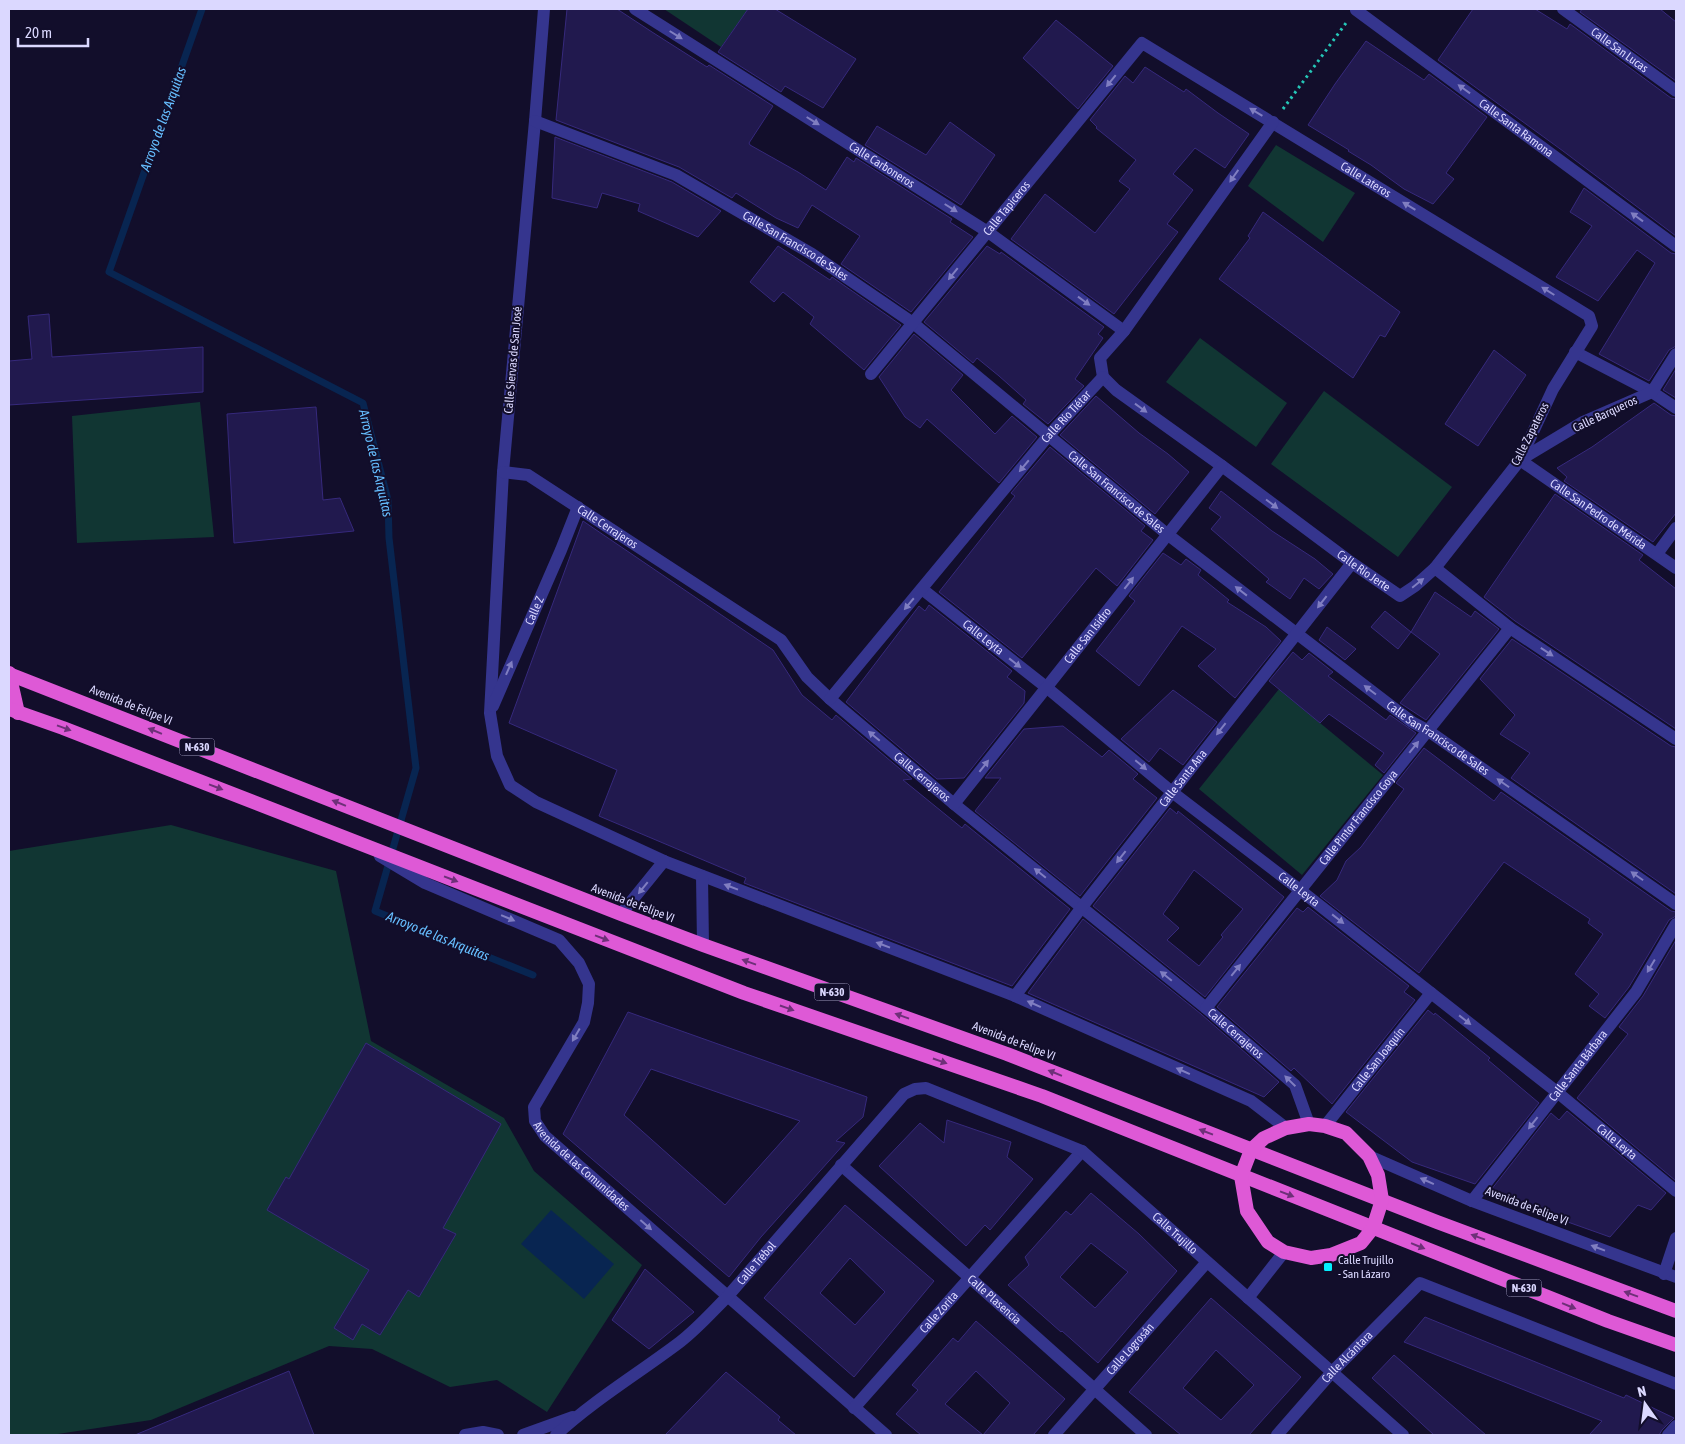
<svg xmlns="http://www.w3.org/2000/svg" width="1685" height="1444" font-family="'Asap Condensed',sans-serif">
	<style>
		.green { fill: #113633 }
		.water { fill: #082551 }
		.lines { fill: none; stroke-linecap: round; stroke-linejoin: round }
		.stream { stroke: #082551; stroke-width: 7 }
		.building { fill: #21194e; stroke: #36297c; fill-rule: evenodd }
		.path { stroke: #25c6b7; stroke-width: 3; stroke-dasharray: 2.5 4; stroke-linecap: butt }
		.minor { stroke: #35358e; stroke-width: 12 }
		.trunk { stroke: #de59d6; stroke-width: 14 }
		.oneway { fill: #807ec1 }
		.oneway2 { fill: #6e3078 }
		.poi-dot { fill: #04efff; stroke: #120e2b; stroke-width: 2 }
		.labels { text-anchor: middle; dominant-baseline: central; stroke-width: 4; stroke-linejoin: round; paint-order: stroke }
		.shield { fill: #120e2b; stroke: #9f9bbf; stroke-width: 1 }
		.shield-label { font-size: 11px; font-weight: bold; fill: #dbd8ff }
		.street-label { font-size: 12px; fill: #dbd8ff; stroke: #120e2b }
		.poi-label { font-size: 12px; fill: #dbd8ff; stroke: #120e2b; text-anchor: start }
		.water-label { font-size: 14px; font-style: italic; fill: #66beff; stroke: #120e2b }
	</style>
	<rect width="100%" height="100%" fill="#120e2b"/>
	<g class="green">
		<polygon points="664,9 748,9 721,47"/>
		<polygon points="1276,145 1355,193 1323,242 1248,186"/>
		<polygon points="1200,338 1287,403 1256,447 1166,382"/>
		<polygon points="1324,391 1452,487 1398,557 1271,464"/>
		<polygon points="200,402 214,537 77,543 72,416"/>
		<polygon points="1279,689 1383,775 1302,875 1199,789"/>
		<polygon points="171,825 336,871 371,1041 504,1118 534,1171 642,1265 547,1412 497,1380 450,1387 372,1349 329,1346 151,1420 51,1435 9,1435 9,851"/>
	</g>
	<polygon class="water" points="551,1210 614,1264 584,1299 521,1244"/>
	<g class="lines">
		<polyline class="stream" points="202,9 109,272 363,403 388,500 389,538 416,768 375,911 533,975"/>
	</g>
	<g class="building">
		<polygon points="567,9 617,9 652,32 707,67 709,65 773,106 749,143 750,145 798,172 826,190 847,157 854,162 856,158 952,219 950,222 973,237 911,312 841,264 860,236 812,205 798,228 776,218 736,193 732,198 679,167 556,120"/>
		<polygon points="748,9 775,9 856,59 823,108 785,86 781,92 718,52"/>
		<polygon points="1473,9 1535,9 1567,29 1570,24 1671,98 1676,99 1676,236 1563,151 1438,60"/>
		<polygon points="1582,9 1660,9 1676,22 1676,81 1580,12"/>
		<polygon points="1056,20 1113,66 1078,109 1023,58"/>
		<polygon points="1366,41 1424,80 1429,74 1487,117 1446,173 1454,179 1433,204 1404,189 1371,165 1348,151 1349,150 1308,125 1335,84"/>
		<polygon points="1145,67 1184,92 1186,89 1218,113 1249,134 1225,168 1195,148 1173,174 1193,190 1167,224 1178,232 1114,314 1011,239 1045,194 1095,233 1130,189 1119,181 1136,160 1096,128 1097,127 1090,120 1125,76 1133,83"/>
		<polygon points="950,122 995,155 961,205 865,145 877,126 926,155"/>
		<polygon points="555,137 672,182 721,211 698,237 638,211 640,204 602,193 597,208 552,198"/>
		<polygon points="1584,188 1671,253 1676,254 1676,346 1669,350 1649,381 1599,354 1655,263 1637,250 1598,301 1556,277 1592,226 1570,212"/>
		<polygon points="1263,212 1400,312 1385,337 1380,335 1353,378 1219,279 1250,238 1248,236"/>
		<polygon points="778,246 830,280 832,277 901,325 864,370 810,324 814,317 783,292 774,302 750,282"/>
		<polygon points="987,246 1000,254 1001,252 1104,327 1098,334 1103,338 1075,379 1084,386 1048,424 1023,404 1026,400 999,376 977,358 973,363 924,322"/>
		<polygon points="49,314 52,357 203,347 203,392 9,405 9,361 32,359 28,316"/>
		<polygon points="914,334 963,375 951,390 995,434 1012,416 1037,437 999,483 927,419 920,428 905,417 879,377"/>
		<polygon points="1494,350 1526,375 1478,446 1445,424"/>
		<polygon points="1676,369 1676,398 1663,390"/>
		<polygon points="1096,396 1139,433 1168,454 1189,472 1155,514 1060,435"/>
		<polygon points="1654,403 1671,415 1676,416 1676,513 1653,542 1564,481 1567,477 1557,468 1592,447"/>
		<polygon points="316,407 323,500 340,498 354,531 234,543 227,414"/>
		<polygon points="1050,447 1145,526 1141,531 1153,540 1117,586 1096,568 1022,658 939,592 1015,496 1011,493"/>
		<polygon points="1221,491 1272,531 1315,559 1333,574 1319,589 1304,578 1290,599 1266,582 1269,579 1211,529 1221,517 1209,508"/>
		<polygon points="1555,494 1643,555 1639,560 1676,589 1676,729 1515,621 1484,597"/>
		<polygon points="583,521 773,650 802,695 832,720 836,715 912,779 903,780 962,828 965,824 1070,909 1012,986 744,883 746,878 599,816 617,770 509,723"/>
		<polygon points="1163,553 1181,565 1186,559 1201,570 1198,575 1229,600 1227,602 1266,627 1281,641 1235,698 1198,666 1216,649 1182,626 1139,686 1096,651 1135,601 1129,596"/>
		<polygon points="1435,592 1471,617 1475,611 1499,629 1426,720 1400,703 1440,654 1411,632"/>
		<polygon points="929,605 1012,671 1007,677 1025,691 1024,703 964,778 937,779 846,702 919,606 925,611"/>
		<polygon points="1385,611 1411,632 1398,649 1371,627"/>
		<polygon points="1327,627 1356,649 1345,660 1319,640"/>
		<polygon points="1512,639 1671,746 1676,747 1676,894 1511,778 1530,753 1500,734 1515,715 1480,679"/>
		<polygon points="1293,652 1302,660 1309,653 1333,672 1328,676 1386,720 1390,715 1416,733 1384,773 1375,765 1384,753 1329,714 1320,723 1269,681"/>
		<polygon points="1173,690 1217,722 1183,765 1160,748 1149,762 1121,739"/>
		<polygon points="1063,726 1102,757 1109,750 1138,774 1133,779 1157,798 1080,896 975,811 1001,778 985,778 1024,729"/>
		<polygon points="1424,748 1494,801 1501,792 1671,911 1676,912 1676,916 1669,920 1629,987 1605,1018 1589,1006 1599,994 1575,974 1603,934 1588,923 1590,919 1504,862 1419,973 1320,896 1337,880 1346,861 1361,847 1404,789 1396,783"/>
		<path d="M1170,808l7,6 1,-3 106,86 -79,100 -112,-91zM1194,870l49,39 -22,26 2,2 -24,29 -32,-26 12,-12 -16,-14z"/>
		<polygon points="1308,907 1409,986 1404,992 1415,1000 1332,1104 1294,1068 1291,1071 1217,1007 1297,908 1303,912"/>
		<polygon points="1083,919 1201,1014 1279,1082 1264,1097 1028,993"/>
		<polygon points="1676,940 1676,1181 1577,1098 1628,1034 1619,1027 1643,996"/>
		<polygon points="1428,1010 1434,1015 1435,1013 1490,1058 1488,1060 1539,1103 1475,1184 1412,1162 1346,1112"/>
		<path d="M628,1012l239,85 -4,20 -27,24 9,2 -84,94 -32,40 -166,-143zM651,1069l149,52 -75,84 -101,-90z"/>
		<polygon points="366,1043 501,1124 443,1228 456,1234 419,1297 408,1290 380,1335 362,1324 353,1340 334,1328 369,1270 267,1210 286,1177 289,1179"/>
		<polygon points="1567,1111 1666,1193 1651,1210 1638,1205 1610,1237 1565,1221 1498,1195 1500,1194 1491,1190 1551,1113 1559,1120"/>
		<polygon points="947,1120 1011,1142 1007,1157 1033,1179 990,1230 985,1225 966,1246 879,1166 920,1123 944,1143"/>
		<path d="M1091,1193l48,41 38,37 -79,92 -36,-32 -1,1 -53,-47 21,-20 -4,-8 41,-46 5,4zM1091,1243l37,29 -33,36 -35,-31z"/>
		<path d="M845,1205l89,76 -80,96 -90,-79zM850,1258l35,34 -30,33 -35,-32z"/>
		<polygon points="645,1269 694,1312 649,1349 612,1320"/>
		<path d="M1211,1298l90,79 -52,58h-68l-52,-43zM1216,1350l38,35 -33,35 -38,-32z"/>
		<polygon points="1425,1317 1624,1398 1626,1395 1674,1418 1662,1430 1659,1435 1589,1435 1602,1421 1404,1342"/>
		<path d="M976,1321l89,78 -32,36h-112l-25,-21 22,-24 -6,-5 41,-47 5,4zM976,1371l34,32 -27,32 -38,-31z"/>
		<polygon points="1394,1355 1486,1435 1434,1435 1372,1378"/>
		<polygon points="289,1371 314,1435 135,1435"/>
		<polygon points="726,1372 780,1417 778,1420 796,1435 665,1435"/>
	</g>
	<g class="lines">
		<polyline class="path" points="1283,109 1346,23"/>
		<g class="minor">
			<polyline points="544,9 535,121 503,472 490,713 497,756 510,785 536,802 664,861 1015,996 1251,1101 1286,1128"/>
			<path id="s1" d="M635,9l353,223 136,99"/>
			<path id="s2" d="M1563,9l113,82"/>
			<path id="s3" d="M1356,10l320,236"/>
			<path id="s4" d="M535,121l141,54 136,79 101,69 254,211 245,188 15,8 249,174"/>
			<polyline points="1575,352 1652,392 1676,408"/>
			<path id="s5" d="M1676,354l-24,38 -69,30 -63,38 156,108"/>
			<path id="s6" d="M871,374l271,-331 447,273 3,10 -39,63 -33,71 -85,108"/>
			<path id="s7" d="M1103,377l13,13 106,76 130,97 48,33 15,-10 20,-18 75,60 166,111"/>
			<polyline points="1103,377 1100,358 1124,331 1273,122"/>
			<path id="s8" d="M503,472l25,3 253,165 26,37 23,22 124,105 252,204 89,77 14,39"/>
			<polyline points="1657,554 1676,528"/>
			<path id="s9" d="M922,589l124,98 126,105 128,98 257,202 119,99"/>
			<path id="s10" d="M830,699l219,-264 54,-58"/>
			<path id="s11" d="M493,706l68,-156 17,-43"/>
			<path id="s12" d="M954,804l268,-338"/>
			<path id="s13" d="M380,856l45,27 134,57 20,23 10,21 -1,19 -4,19 -50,85 1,14 10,15 341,299"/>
			<polyline points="702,876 703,945"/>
			<polyline points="621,914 664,861"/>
			<path id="s14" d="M1015,996l67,-89 270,-344"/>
			<path id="s15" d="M1206,1008l304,-380"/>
			<path id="s16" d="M1325,1126l106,-133"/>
			<polyline points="1369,1156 1472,1201 1676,1277"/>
			<path id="s17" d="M841,1165l128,112 177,158"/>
			<path id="s18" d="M1472,1201l164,-209 40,-68"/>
			<polyline points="1664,1274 1676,1238"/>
			<polyline points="1248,1298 1284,1252"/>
			<path id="s19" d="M854,1408l228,-257"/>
			<polyline points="465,1435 483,1432 498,1435"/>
			<polyline points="523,1435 573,1417"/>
			<path id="s20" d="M556,1435c38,-35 83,-62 124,-93 17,-13 32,-30 47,-45l177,-203 11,-5 11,-1 156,63 321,284"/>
			<path id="s21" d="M1054,1435l153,-173"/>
			<path id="s22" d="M1277,1435l55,-63 88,-89 256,101"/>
			<polyline points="1668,1435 1676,1426"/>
		</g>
		<g class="trunk">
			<polyline points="9,673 18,713"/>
			<polyline points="9,674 621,914 703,945 1007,1054 1437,1222 1676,1311"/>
			<polyline points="9,709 63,728 744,993 1042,1096 1608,1321 1676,1345"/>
			<polygon points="1309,1124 1325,1126 1346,1133 1369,1156 1378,1175 1382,1200 1373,1228 1361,1243 1331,1255 1311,1258 1284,1252 1268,1242 1247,1211 1241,1176 1251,1150 1264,1138 1286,1128"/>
		</g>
	</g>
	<defs><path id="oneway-solid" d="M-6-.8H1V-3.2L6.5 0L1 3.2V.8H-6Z" transform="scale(1.25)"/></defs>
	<g class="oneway">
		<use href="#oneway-solid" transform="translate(676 35) rotate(32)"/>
		<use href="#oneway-solid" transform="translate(1111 81) rotate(129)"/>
		<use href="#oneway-solid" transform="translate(1464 89) rotate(-144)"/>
		<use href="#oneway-solid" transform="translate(1256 112) rotate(-149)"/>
		<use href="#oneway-solid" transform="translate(813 121) rotate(32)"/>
		<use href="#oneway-solid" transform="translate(1234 176) rotate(125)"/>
		<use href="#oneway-solid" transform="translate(1409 206) rotate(-149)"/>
		<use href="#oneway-solid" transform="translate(951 208) rotate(32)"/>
		<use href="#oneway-solid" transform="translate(1637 217) rotate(-144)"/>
		<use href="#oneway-solid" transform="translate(953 274) rotate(129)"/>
		<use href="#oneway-solid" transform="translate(1548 291) rotate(-148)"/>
		<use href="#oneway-solid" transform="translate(1084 301) rotate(36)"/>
		<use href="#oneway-solid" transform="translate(1141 408) rotate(36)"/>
		<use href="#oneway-solid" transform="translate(1024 466) rotate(130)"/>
		<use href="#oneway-solid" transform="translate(1272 504) rotate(37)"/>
		<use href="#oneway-solid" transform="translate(1129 583) rotate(-52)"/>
		<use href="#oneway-solid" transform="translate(1418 583) rotate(-39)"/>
		<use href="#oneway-solid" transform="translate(1241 591) rotate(-142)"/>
		<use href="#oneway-solid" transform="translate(1322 602) rotate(128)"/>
		<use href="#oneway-solid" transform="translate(909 604) rotate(130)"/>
		<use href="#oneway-solid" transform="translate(1547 652) rotate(34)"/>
		<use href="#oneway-solid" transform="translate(1015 663) rotate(38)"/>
		<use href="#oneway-solid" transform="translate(509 668) rotate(-66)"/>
		<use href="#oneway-solid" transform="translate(1370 690) rotate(-143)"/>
		<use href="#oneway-solid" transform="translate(1221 729) rotate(128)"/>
		<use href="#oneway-solid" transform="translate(874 736) rotate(-140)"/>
		<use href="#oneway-solid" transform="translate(1414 747) rotate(-51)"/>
		<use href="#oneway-solid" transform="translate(1141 765) rotate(40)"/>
		<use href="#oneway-solid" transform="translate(984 766) rotate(-52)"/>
		<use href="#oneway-solid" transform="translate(1503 783) rotate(-145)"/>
		<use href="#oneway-solid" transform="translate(1121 857) rotate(128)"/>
		<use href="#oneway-solid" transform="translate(1040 873) rotate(-141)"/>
		<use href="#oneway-solid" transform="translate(1637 876) rotate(-145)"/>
		<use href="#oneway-solid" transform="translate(731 887) rotate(-159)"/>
		<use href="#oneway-solid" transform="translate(643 888) rotate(129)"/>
		<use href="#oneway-solid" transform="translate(508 918) rotate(23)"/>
		<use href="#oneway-solid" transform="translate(1338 919) rotate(38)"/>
		<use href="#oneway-solid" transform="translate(883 945) rotate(-159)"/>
		<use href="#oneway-solid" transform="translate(1651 966) rotate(121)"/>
		<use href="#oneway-solid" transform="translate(1236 970) rotate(-51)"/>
		<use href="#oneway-solid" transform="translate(1166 976) rotate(-141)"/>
		<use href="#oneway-solid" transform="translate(1034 1004) rotate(-156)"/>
		<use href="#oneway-solid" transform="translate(1465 1020) rotate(38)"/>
		<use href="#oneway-solid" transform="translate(576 1035) rotate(120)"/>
		<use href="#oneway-solid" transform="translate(1183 1071) rotate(-156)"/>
		<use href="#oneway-solid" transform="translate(1290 1081) rotate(-136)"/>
		<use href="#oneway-solid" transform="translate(1533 1123) rotate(128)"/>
		<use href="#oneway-solid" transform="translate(1427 1181) rotate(-156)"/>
		<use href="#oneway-solid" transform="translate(646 1225) rotate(41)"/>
		<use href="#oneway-solid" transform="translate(1598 1248) rotate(-159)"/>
	</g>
	<g class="oneway2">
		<use href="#oneway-solid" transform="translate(64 728) rotate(20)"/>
		<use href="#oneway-solid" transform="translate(155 731) rotate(-158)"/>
		<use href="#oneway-solid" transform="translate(216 787) rotate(21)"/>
		<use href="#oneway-solid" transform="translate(339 803) rotate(-158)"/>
		<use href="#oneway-solid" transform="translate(451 879) rotate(21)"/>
		<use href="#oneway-solid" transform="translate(602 938) rotate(21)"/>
		<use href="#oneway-solid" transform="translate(749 962) rotate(-160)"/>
		<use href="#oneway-solid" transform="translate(787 1008) rotate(19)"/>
		<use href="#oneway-solid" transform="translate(902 1016) rotate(-160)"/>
		<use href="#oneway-solid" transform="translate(940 1061) rotate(19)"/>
		<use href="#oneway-solid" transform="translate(1055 1073) rotate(-158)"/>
		<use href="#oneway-solid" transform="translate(1206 1132) rotate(-159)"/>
		<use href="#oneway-solid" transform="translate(1287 1194) rotate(21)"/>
		<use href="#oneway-solid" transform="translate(1478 1237) rotate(-160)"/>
		<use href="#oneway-solid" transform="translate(1418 1246) rotate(22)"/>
		<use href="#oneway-solid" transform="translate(1631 1294) rotate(-160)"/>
		<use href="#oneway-solid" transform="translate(1569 1306) rotate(22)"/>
	</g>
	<rect class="poi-dot" x="1323" y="1262" width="10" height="10" rx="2.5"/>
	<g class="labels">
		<g class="shield">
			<rect x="179.5" y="738.5" width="35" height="17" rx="4"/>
			<rect x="814.5" y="983.5" width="35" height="17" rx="4"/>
			<rect x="1506.5" y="1279.5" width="35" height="17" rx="4"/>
		</g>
		<g class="shield-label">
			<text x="197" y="747">N-630</text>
			<text x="832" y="992">N-630</text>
			<text x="1524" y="1288">N-630</text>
		</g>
		<g class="street-label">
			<text stroke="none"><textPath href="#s2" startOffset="70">Calle San Lucas</textPath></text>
			<text stroke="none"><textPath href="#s3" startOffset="199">Calle Santa Ramona</textPath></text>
			<text stroke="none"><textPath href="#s1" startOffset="292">Calle Carboneros</textPath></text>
			<text stroke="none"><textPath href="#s6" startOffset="690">Calle Lateros</textPath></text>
			<text stroke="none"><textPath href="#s6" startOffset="214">Calle Tapiceros</textPath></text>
			<text stroke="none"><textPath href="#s4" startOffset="290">Calle San Francisco de Sales</textPath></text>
			<text transform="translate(513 360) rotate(-85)">Calle Siervas de San José</text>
			<text transform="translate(1605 414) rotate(-25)">Calle Barqueros</text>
			<text stroke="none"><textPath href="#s10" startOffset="368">Calle Río Tiétar</textPath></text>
			<text transform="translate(1530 434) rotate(-63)">Calle Zapateros</text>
			<text stroke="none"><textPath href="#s4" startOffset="695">Calle San Francisco de Sales</textPath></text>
			<text stroke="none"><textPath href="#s5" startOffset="289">Calle San Pedro de Mérida</textPath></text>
			<text stroke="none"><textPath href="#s8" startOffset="120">Calle Cerrajeros</textPath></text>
			<text stroke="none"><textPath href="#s7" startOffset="325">Calle Río Jerte</textPath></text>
			<text stroke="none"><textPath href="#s11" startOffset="104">Calle Z</textPath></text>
			<text stroke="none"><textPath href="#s12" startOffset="215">Calle San Isidro</textPath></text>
			<text stroke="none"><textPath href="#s9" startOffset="78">Calle Leyta</textPath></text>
			<text transform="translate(131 705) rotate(22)">Avenida de Felipe VI</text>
			<text stroke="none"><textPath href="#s4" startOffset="1100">Calle San Francisco de Sales</textPath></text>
			<text stroke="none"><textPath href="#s8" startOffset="525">Calle Cerrajeros</textPath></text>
			<text stroke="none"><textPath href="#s14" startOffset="275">Calle Santa Ana</textPath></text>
			<text stroke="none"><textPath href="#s15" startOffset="244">Calle Pintor Francisco Goya</textPath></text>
			<text stroke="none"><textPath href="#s9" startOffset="482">Calle Leyta</textPath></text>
			<text transform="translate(633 903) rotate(21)">Avenida de Felipe VI</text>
			<text stroke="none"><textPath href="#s8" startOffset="930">Calle Cerrajeros</textPath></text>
			<text transform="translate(1014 1041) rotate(21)">Avenida de Felipe VI</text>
			<text stroke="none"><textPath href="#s16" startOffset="85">Calle San Joaquín</textPath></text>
			<text stroke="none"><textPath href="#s18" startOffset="172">Calle Santa Bárbara</textPath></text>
			<text stroke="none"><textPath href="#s9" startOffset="888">Calle Leyta</textPath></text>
			<text stroke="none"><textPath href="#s13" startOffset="468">Avenida de las Comunidades</textPath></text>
			<text transform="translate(1527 1206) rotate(21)">Avenida de Felipe VI</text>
			<text stroke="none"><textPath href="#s20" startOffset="805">Calle Trujillo</textPath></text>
			<text stroke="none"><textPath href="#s20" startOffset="265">Calle Trébol</textPath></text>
			<text stroke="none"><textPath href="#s17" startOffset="204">Calle Plasencia</textPath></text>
			<text stroke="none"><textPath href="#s19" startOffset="128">Calle Zorita</textPath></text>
			<text stroke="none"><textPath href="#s21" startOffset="115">Calle Logrosán</textPath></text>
			<text stroke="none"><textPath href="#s22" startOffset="105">Calle Alcántara</textPath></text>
		</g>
		<g class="poi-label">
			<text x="1338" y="1260">Calle Trujillo<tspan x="1338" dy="14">- San Lázaro</tspan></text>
		</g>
		<g class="water-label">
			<text transform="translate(163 119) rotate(-70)">Arroyo de las Arquitas</text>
			<text transform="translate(376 463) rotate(77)">Arroyo de las Arquitas</text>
			<text transform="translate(438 936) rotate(22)">Arroyo de las Arquitas</text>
		</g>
	</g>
	<rect width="1685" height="1444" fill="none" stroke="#dbd8ff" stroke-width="20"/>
	<g transform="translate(1645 1404) rotate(346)" stroke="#120e2b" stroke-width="4" paint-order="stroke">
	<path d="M0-4L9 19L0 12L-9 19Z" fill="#dbd8ff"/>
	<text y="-8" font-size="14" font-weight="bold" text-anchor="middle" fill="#dbd8ff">N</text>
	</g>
	<path d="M18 38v8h70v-8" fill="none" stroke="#dbd8ff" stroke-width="2.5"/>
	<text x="25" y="38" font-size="15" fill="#dbd8ff" stroke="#120e2b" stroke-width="4" paint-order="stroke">20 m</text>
</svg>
